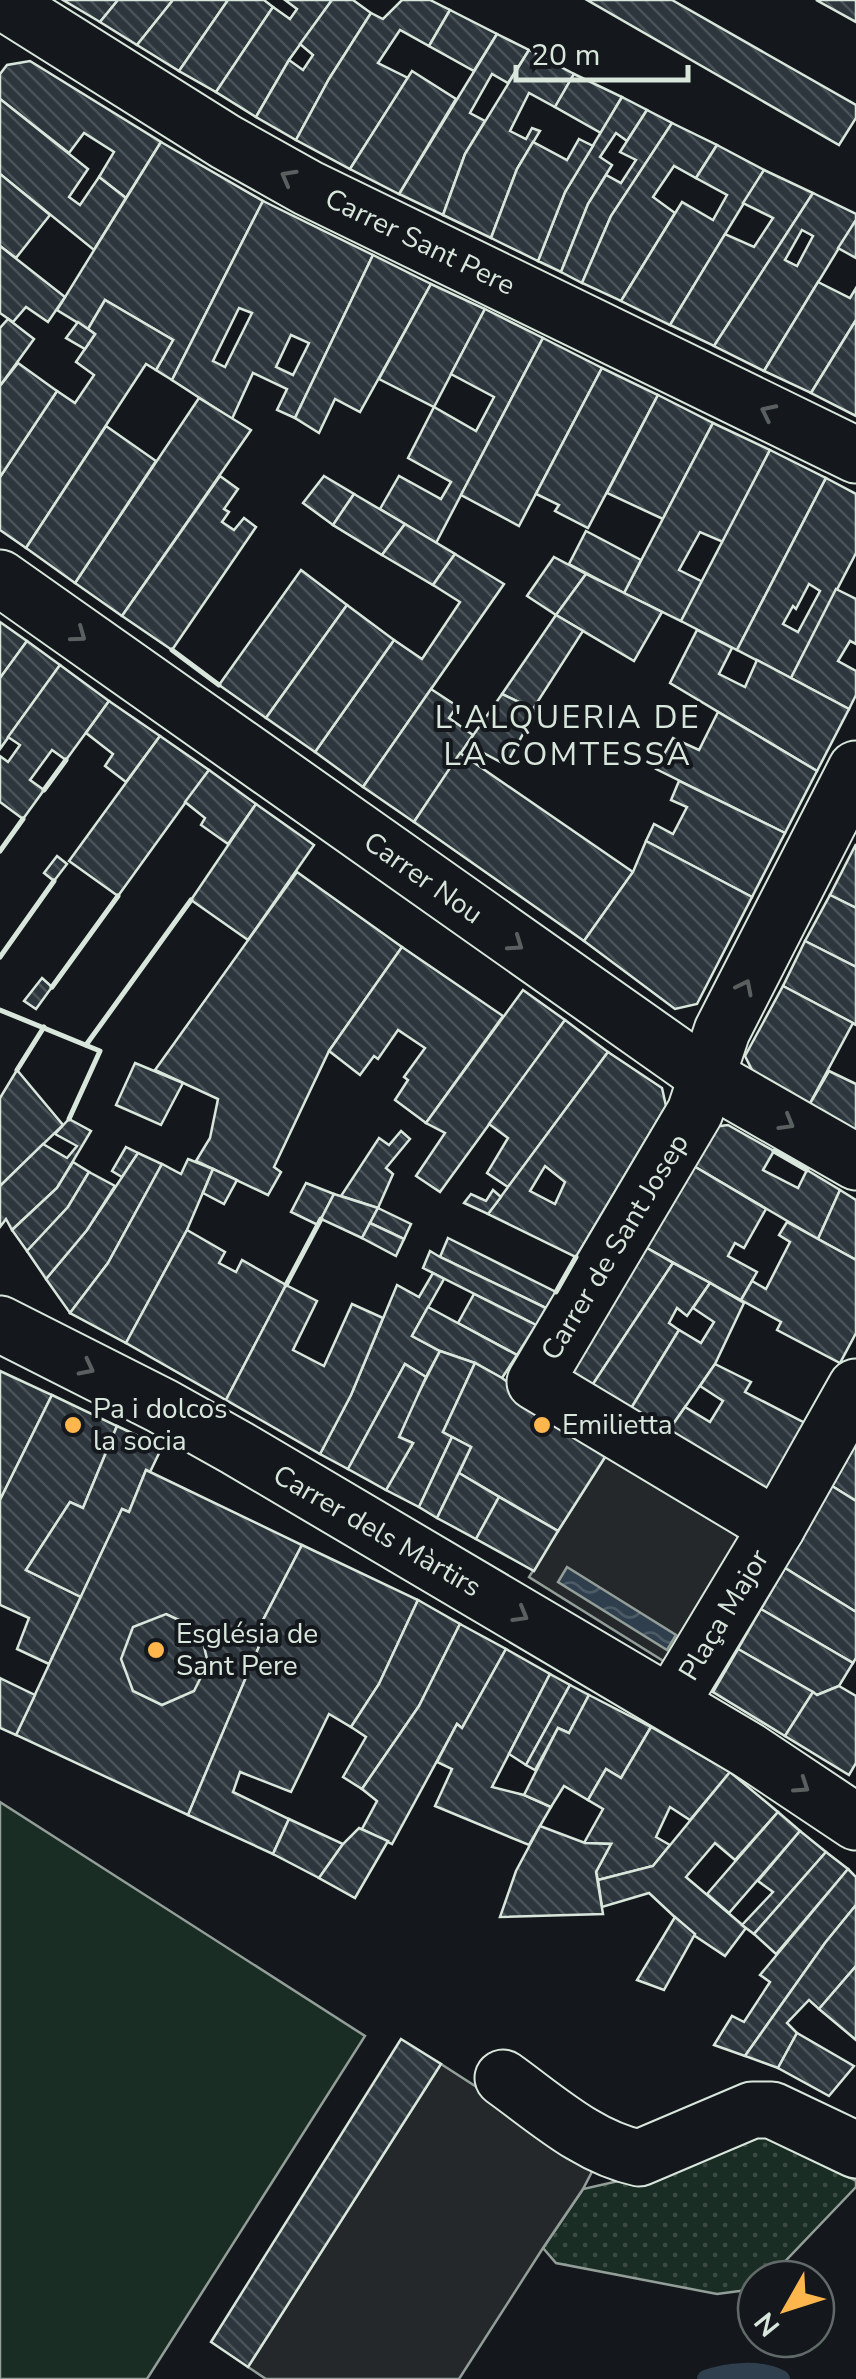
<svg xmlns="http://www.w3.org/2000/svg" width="856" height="2379" font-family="'Nunito Sans',sans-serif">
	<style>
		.green { fill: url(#green-dots); stroke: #939e99; stroke-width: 2.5 }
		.pitch { fill: #1a2d24; stroke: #939e99; stroke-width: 2.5 }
		.parking { fill: #24282b; stroke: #939e99; stroke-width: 2.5 }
		.water { fill: url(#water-waves); stroke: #939e99; stroke-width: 2.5 }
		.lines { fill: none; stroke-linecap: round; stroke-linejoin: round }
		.stream { stroke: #2f3f4d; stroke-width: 18 }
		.building { fill: url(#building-back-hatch); stroke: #d8e6dc; stroke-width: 2.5; fill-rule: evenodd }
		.minor-casing { stroke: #d8e6dc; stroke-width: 59 }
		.minor { stroke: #14181c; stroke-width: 55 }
		.wall { stroke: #d8e6dc; stroke-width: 5 }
		.oneway { stroke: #59605f }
		.poi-dot { fill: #ffb74d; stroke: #14181c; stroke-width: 4 }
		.labels { text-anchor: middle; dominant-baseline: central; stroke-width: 8; stroke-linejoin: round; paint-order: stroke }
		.street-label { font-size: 28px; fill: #d8e6dc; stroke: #14181c }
		.poi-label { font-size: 28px; fill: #d8e6dc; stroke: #14181c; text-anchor: start }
		.quarter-label { font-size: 32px; letter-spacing: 2.5px; fill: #d8e6dc; stroke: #14181c }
	</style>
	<defs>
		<pattern id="green-dots" width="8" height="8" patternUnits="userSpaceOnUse" patternTransform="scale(2.5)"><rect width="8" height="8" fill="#1a2d24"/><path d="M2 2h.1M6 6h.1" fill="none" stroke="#3b4b43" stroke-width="1.8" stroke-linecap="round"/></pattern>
		<pattern id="water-waves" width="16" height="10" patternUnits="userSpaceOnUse" patternTransform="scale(2.5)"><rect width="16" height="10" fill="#2f3f4d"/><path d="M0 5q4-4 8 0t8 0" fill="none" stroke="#4c5b66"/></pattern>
		<pattern id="building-back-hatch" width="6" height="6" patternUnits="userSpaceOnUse" patternTransform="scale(2.5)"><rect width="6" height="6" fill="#2c363c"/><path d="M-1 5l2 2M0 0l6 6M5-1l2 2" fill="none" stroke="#4a5358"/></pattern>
	</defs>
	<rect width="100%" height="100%" fill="#14181c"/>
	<polygon class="green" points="753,2127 856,2181 856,2187 771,2276 767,2279 756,2279 756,2285 747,2290 717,2294 556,2263 543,2248 583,2189 649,2174"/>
	<polygon class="pitch" points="0,1802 365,2036 147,2379 0,2379"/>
	<g class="parking">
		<polygon points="607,1454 813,1519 713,1692 529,1577"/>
		<polygon points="441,2064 596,2164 583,2189 543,2248 459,2379 266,2379 248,2367"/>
	</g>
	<polygon class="water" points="567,1567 676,1635 667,1650 558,1582"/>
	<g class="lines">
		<path class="stream" d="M706,2379c21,-8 54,-11 75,0"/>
	</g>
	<g class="building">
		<polygon points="63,0 118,0 100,22"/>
		<polygon points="118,0 173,0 137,45 100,22"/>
		<polygon points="173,0 228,0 179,71 137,45"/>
		<polygon points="228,0 264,0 273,7 216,92 179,71"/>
		<polygon points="285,0 332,0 289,60 256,117 216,92 273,7 290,19 297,9"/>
		<polygon points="332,0 353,0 371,13 329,79 296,140 256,117 289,60 303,70 313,55 300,44"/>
		<polygon points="402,0 430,0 450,10 429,46 400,30 378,63 408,78 350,169 296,140 329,79 371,13 383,19"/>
		<polygon points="587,0 672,0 856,105 856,118 839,145"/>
		<polygon points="816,0 856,0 856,22"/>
		<polygon points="450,10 497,34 474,71 429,46"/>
		<polygon points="497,34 529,50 508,83 492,74 470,113 485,121 465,154 443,215 399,194"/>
		<polygon points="529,50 574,74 555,107 529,93 510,131 526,139 532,128 540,131 517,169 491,238 443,215 465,154"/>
		<polygon points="30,61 161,142 126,198 99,177 114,152 84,133 69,153 0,99 0,74 7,65"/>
		<polygon points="412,71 456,99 399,194 350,169"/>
		<polygon points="574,74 622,97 601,133 555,107"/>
		<polygon points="622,97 647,110 627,141 616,133 600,157 612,165 588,204 561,272 538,261 565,192"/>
		<polygon points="0,99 88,169 69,197 80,205 99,177 126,198 94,250 0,174"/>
		<polygon points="647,110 672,123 611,216 582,283 561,272 588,204 606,175 621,183 636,160 620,152"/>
		<polygon points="672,123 717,145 696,178 674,166 653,197 675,213 621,301 582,283 611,216"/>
		<polygon points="579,139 593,146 565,192 538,261 491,238 517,169 533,142 567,160"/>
		<polygon points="161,142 263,201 172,380 156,370 173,340 105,300 88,329 57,310"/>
		<polygon points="717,145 764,170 670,325 621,301 682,202 713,220 727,195 696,178"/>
		<polygon points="764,170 813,193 714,346 670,325 725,234 754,247 773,218 743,203"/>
		<polygon points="0,174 50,215 16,258 0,246"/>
		<path d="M813,193l43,21v6l-92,151 -50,-25zM802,230l11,6 -16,30 -12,-6z"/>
		<path d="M263,201l110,54 -78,163 -18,-8 10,-21 -34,-16 -21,46 -60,-39zM239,308l13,5 -27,54 -12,-6zM291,335l18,8 -16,32 -17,-8z"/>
		<polygon points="856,220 856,258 838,248"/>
		<polygon points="0,246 65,297 48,322 26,307 13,322 0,313"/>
		<polygon points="373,255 431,284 360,412 335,399 319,433 295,418"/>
		<polygon points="818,282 850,298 856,288 856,320 811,393 764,371"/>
		<polygon points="431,284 485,309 434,407 379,379"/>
		<polygon points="105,300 173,340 156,370 146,364 26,548 0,530 0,477 57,391 75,403 94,375 76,362 95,334 88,329"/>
		<polygon points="485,309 543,338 436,543 380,509 399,476 441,499 451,482 408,458 434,407 476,431 494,397 451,374"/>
		<polygon points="8,319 34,339 0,386 0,328"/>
		<polygon points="856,320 856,416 811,393"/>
		<polygon points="78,322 95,334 85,349 66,338"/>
		<polygon points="543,338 602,368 519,526 461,495"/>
		<polygon points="18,363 57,391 0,477 0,386"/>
		<polygon points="602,368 658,395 588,528 555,511 559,505 536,494"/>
		<polygon points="658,395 713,423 663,519 607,493"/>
		<polygon points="199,398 251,430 122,616 75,583"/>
		<polygon points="713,423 770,450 723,542 700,532 679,570 703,582 681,621 624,593"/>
		<polygon points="106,426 156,461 75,583 26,548"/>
		<polygon points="770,450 826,478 737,650 681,621"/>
		<polygon points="220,476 238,489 224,509 229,512 222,522 234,530 244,518 256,527 172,650 122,616"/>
		<polygon points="324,476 354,494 333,525 303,503"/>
		<path d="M826,478l30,16v59l-65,125 -54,-28zM809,584l11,7 -22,41 -15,-8 10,-18 3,3z"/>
		<polygon points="354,494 405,524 382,555 333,525"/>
		<polygon points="405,524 455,554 433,585 382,555"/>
		<polygon points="586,531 641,560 624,593 569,564"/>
		<polygon points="455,554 504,584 363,787 315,752 394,640 422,659 460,602 433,585"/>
		<polygon points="554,557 586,574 556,615 527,596"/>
		<polygon points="301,570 347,605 266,718 219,685"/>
		<polygon points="586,574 662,612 634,661 556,615"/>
		<polygon points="836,589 856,599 856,644 850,641 838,661 856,671 856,695 849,709 791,678"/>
		<polygon points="347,605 394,640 315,752 266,718"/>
		<polygon points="556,615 583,631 533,709 502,694"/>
		<polygon points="0,622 27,641 0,678"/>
		<polygon points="697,630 732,648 719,674 745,687 757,660 849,709 817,771 670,683"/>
		<polygon points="27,641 60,665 0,749 0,678"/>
		<polygon points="60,665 109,701 66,760 52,750 30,780 44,790 23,819 0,802 0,756 8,762 20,745 8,737"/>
		<polygon points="431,689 457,706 449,718 473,735 414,822 363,787"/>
		<polygon points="502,694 536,710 506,765 467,744"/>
		<polygon points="109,701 160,736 126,782 105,766 113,754 86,733"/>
		<polygon points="718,712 817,771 785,833 656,769 673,738 699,750"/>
		<polygon points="160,736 209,770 118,896 69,861"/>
		<polygon points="460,753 633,872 584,941 414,822"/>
		<polygon points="209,770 256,804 228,844 201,825 205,818 185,802"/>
		<polygon points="679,781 785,833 752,897 646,841 654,824 673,834 687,807 671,800"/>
		<polygon points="256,804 314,845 248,940 191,900"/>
		<polygon points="646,841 752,897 697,1004 675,1009 584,941 633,872"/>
		<polygon points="856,844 856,908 830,895"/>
		<polygon points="57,856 67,864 54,881 44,873"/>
		<polygon points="297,872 402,947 329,1051 274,1167 281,1172 268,1195 196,1161 210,1138 218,1099 155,1070"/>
		<polygon points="830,895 856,908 856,967 805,941"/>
		<polygon points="805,941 856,967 856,1025 783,986"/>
		<polygon points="402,947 503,1016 426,1123 395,1100 408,1080 404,1077 425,1048 398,1030 378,1059 374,1056 360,1075 329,1051"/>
		<polygon points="42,978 52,987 36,1009 24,1001"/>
		<polygon points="783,986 853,1023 808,1107 755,1076 745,1056"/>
		<polygon points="523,990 565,1020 440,1192 416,1176 445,1133 426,1123"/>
		<polygon points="565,1020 608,1052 508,1187 487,1173 508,1138 489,1124"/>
		<path d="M608,1052l54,36 4,18 -90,151 -88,-43zM545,1166l20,16 -10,22 -25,-13z"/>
		<polygon points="135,1063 183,1083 161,1125 116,1105"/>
		<polygon points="17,1070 63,1125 0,1186 0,1098"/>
		<polygon points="829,1071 856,1084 856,1135 808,1107"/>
		<polygon points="69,1119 91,1131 57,1188 12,1230 6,1219 0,1227 0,1186 43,1144 67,1158 77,1146 55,1134"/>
		<polygon points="728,1125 774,1151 763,1170 798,1188 807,1170 840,1190 818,1239 692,1165 712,1127"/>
		<polygon points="401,1131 410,1139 386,1168 393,1174 378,1208 341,1196 379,1138 389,1145"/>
		<polygon points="126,1147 138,1153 122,1177 112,1171"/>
		<polygon points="138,1153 162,1164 108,1263 70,1313 46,1279 87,1230"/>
		<polygon points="188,1159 213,1169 187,1230 126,1343 70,1313 108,1263 162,1164 181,1174"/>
		<polygon points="73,1162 89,1172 68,1207 27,1251 12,1230 57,1188"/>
		<polygon points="692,1165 766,1209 744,1248 735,1243 728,1256 757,1272 741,1300 647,1248"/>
		<polygon points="213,1169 237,1180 224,1204 203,1193"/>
		<polygon points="89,1172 115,1186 87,1230 46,1279 27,1251 68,1207"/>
		<polygon points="306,1183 334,1194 318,1225 291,1212"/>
		<polygon points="493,1190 501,1197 488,1214 464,1203 471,1194 486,1201"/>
		<polygon points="840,1190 856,1200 856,1260 818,1239"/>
		<polygon points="334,1194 378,1208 362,1238 321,1219"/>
		<polygon points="378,1208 411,1224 404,1239 370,1223"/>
		<polygon points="787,1222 856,1260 856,1333 840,1363 777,1330 781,1322 741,1300 752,1281 766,1289 790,1242 779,1235"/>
		<polygon points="370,1223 404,1239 396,1256 362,1238"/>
		<polygon points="187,1230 225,1252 219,1263 236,1272 242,1260 286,1285 226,1400 126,1343"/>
		<polygon points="448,1238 556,1292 546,1308 440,1257"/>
		<polygon points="647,1248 673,1263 591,1387 564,1370 618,1275"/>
		<polygon points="430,1251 440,1257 546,1308 536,1325 423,1268"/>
		<polygon points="673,1263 710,1283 687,1316 677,1308 669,1323 679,1330 630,1410 591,1387"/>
		<polygon points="433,1273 444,1279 412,1336 440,1351 426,1377 405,1364 348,1469 320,1454 351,1395 397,1285 419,1297"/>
		<polygon points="710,1283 744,1303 715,1364 667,1433 630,1410 679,1330 701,1343 714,1322 693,1308"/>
		<polygon points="286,1285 317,1301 293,1350 324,1366 352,1304 383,1318 351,1395 320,1454 226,1400"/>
		<polygon points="474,1294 536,1325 517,1355 458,1323"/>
		<polygon points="428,1307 517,1355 502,1378 475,1363 440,1351 412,1336"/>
		<polygon points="440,1351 475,1363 443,1432 452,1437 419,1507 386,1490 413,1443 399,1437 411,1408"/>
		<polygon points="475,1363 502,1378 607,1454 558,1531 459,1473 471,1447 443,1432"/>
		<polygon points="405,1364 426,1377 399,1437 413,1443 386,1490 348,1469"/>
		<polygon points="715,1364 751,1382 745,1392 807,1424 768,1496 667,1433 685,1407 710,1422 723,1401 700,1386"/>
		<polygon points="0,1371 52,1395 0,1500"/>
		<polygon points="52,1395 117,1426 83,1508 70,1502 26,1570 81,1597 49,1664 17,1649 29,1618 0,1605 0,1500"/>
		<polygon points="117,1426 162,1447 150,1472 146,1470 129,1512 122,1509 81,1597 26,1570 70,1502 83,1508"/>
		<polygon points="452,1437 471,1447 437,1518 419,1507"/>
		<polygon points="856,1444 856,1501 832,1486"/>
		<polygon points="146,1470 302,1545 260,1626 263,1637 188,1815 16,1735 122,1509 129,1512"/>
		<polygon points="459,1473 499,1497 476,1539 437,1518"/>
		<polygon points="832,1486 856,1501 856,1612 785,1568"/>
		<polygon points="499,1497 558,1531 534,1571 476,1539"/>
		<polygon points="302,1545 418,1600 379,1684 351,1727 329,1714 291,1792 240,1772 233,1792 289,1819 273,1854 188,1815 263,1637 260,1626"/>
		<polygon points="785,1568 856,1612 856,1658 853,1663 761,1609"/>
		<polygon points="418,1600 460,1624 419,1706 362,1789 343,1777 366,1737 351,1727 379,1684"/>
		<polygon points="761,1609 853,1663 839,1686 817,1695 738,1649"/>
		<polygon points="166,1614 200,1630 208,1663 194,1691 162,1705 133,1691 121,1659 133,1627"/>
		<polygon points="460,1624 506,1649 462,1728 457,1724 392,1844 362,1829 377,1801 362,1789 419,1706"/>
		<polygon points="506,1649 550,1674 492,1787 524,1795 551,1807 529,1845 435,1806 452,1769 437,1762 457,1724 462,1728"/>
		<polygon points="738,1649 813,1692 785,1736 713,1692"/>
		<polygon points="550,1674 570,1685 526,1765 509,1754"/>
		<polygon points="0,1678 35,1695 16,1735 0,1728"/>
		<polygon points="570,1685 589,1695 569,1733 558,1728 535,1770 526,1765"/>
		<polygon points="839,1686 856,1696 856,1763 849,1775 785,1736 813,1692 817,1695"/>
		<polygon points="589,1695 651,1727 621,1778 606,1769 588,1800 564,1786 551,1807 524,1795 558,1728 569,1733"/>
		<polygon points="651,1727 730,1772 690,1820 670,1807 656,1837 670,1845 653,1866 598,1880 596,1872 611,1844 584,1843 603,1809 588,1800 606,1769 621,1778"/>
		<polygon points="730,1772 778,1812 735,1860 715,1843 686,1877 746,1928 725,1956 695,1936 649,1893 602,1907 598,1880 653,1866"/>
		<polygon points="778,1812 800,1831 729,1913 707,1894"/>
		<polygon points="289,1819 343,1844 319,1878 273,1854"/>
		<polygon points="540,1826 585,1843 611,1844 596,1872 603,1914 500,1917 516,1871"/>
		<polygon points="359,1828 388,1841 355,1898 319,1878 343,1844"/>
		<polygon points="800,1831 826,1852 754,1934 742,1925 773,1892 758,1881"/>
		<polygon points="826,1852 848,1869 776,1954 754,1934"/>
		<polygon points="848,1869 856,1877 856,1905 825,1943 745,2056 714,2045 732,2016 744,2022 770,1982 760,1975"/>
		<polygon points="856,1905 856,1966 819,2009 809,2000 787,2023 797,2033 778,2068 745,2056 825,1943"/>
		<polygon points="675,1917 695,1934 664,1990 637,1980"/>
		<polygon points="856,1966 856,2040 819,2009"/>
		<polygon points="797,2033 854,2066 829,2096 778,2068"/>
		<polygon points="401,2039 441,2064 248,2367 211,2342"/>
	</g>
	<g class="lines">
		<defs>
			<g id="minor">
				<polyline points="0,0 226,142 308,188 856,455"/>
				<polyline points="0,578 706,1076 856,1162"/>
				<polyline points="0,1324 162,1406 237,1448 748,1750 856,1822"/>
				<polyline points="777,1527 535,1382 695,1112 722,1031 856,769"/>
				<polyline points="671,1703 777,1527 856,1387"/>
				<path d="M503,2078c42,30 84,69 136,80l113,-48h20l84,40"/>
			</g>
		</defs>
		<use href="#minor" class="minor-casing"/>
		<use href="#minor" class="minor"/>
		<g class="wall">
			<polyline points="172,650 219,685"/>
			<polyline points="44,790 66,760"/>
			<polyline points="0,851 23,819"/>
			<polyline points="0,957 54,881"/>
			<polyline points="52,987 118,896"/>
			<polyline points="0,1010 100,1051 69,1119"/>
			<polyline points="86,1045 191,900"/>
			<polyline points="17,1070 44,1027"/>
			<polyline points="774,1151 807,1170"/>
			<polyline points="286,1285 321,1219"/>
			<polyline points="556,1292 576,1257"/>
		</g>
	</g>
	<defs><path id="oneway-chevron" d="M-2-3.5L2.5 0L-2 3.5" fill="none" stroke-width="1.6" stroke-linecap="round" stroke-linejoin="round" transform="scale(2.5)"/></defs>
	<g class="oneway">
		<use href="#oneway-chevron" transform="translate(288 177) rotate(-151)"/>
		<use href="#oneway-chevron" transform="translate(768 412) rotate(-154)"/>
		<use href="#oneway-chevron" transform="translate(79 635) rotate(36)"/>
		<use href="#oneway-chevron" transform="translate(516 944) rotate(35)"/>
		<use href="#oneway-chevron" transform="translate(745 987) rotate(-63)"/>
		<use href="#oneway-chevron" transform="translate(787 1123) rotate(30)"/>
		<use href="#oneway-chevron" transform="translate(87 1368) rotate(27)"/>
		<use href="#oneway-chevron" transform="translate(521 1615) rotate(30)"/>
		<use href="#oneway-chevron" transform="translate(802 1786) rotate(34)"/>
	</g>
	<g class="poi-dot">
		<circle cx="73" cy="1425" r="10"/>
		<circle cx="542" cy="1425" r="10"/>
		<circle cx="156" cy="1650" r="10"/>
	</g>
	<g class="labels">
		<g class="street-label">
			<text transform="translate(420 242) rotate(26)">Carrer Sant Pere</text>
			<text transform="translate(423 878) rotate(35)">Carrer Nou</text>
			<text transform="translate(615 1247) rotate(-59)">Carrer de Sant Josep</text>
			<text transform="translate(377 1531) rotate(30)">Carrer dels Màrtirs</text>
			<text transform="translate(724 1615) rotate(-59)">Plaça Major</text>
		</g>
		<g class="poi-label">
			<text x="93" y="1409">Pa i dolcos<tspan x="93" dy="32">la socia</tspan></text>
			<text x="562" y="1425">Emilietta</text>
			<text x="176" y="1634">Església de<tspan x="176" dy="32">Sant Pere</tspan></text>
		</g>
		<g class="quarter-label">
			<text x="568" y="717">L'ALQUERIA DE<tspan x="568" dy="37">LA COMTESSA</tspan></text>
		</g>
	</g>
	<g transform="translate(786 2309) rotate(231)"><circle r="48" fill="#14181c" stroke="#626a69" stroke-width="2.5"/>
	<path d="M0-8L18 38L0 25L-18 38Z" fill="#ffb74d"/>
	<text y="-15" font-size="28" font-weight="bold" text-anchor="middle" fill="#d8e6dc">N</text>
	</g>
	<path d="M516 65v15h172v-15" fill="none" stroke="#d8e6dc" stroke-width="5"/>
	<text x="531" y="65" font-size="30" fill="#d8e6dc" stroke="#14181c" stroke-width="8" paint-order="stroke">20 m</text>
</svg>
